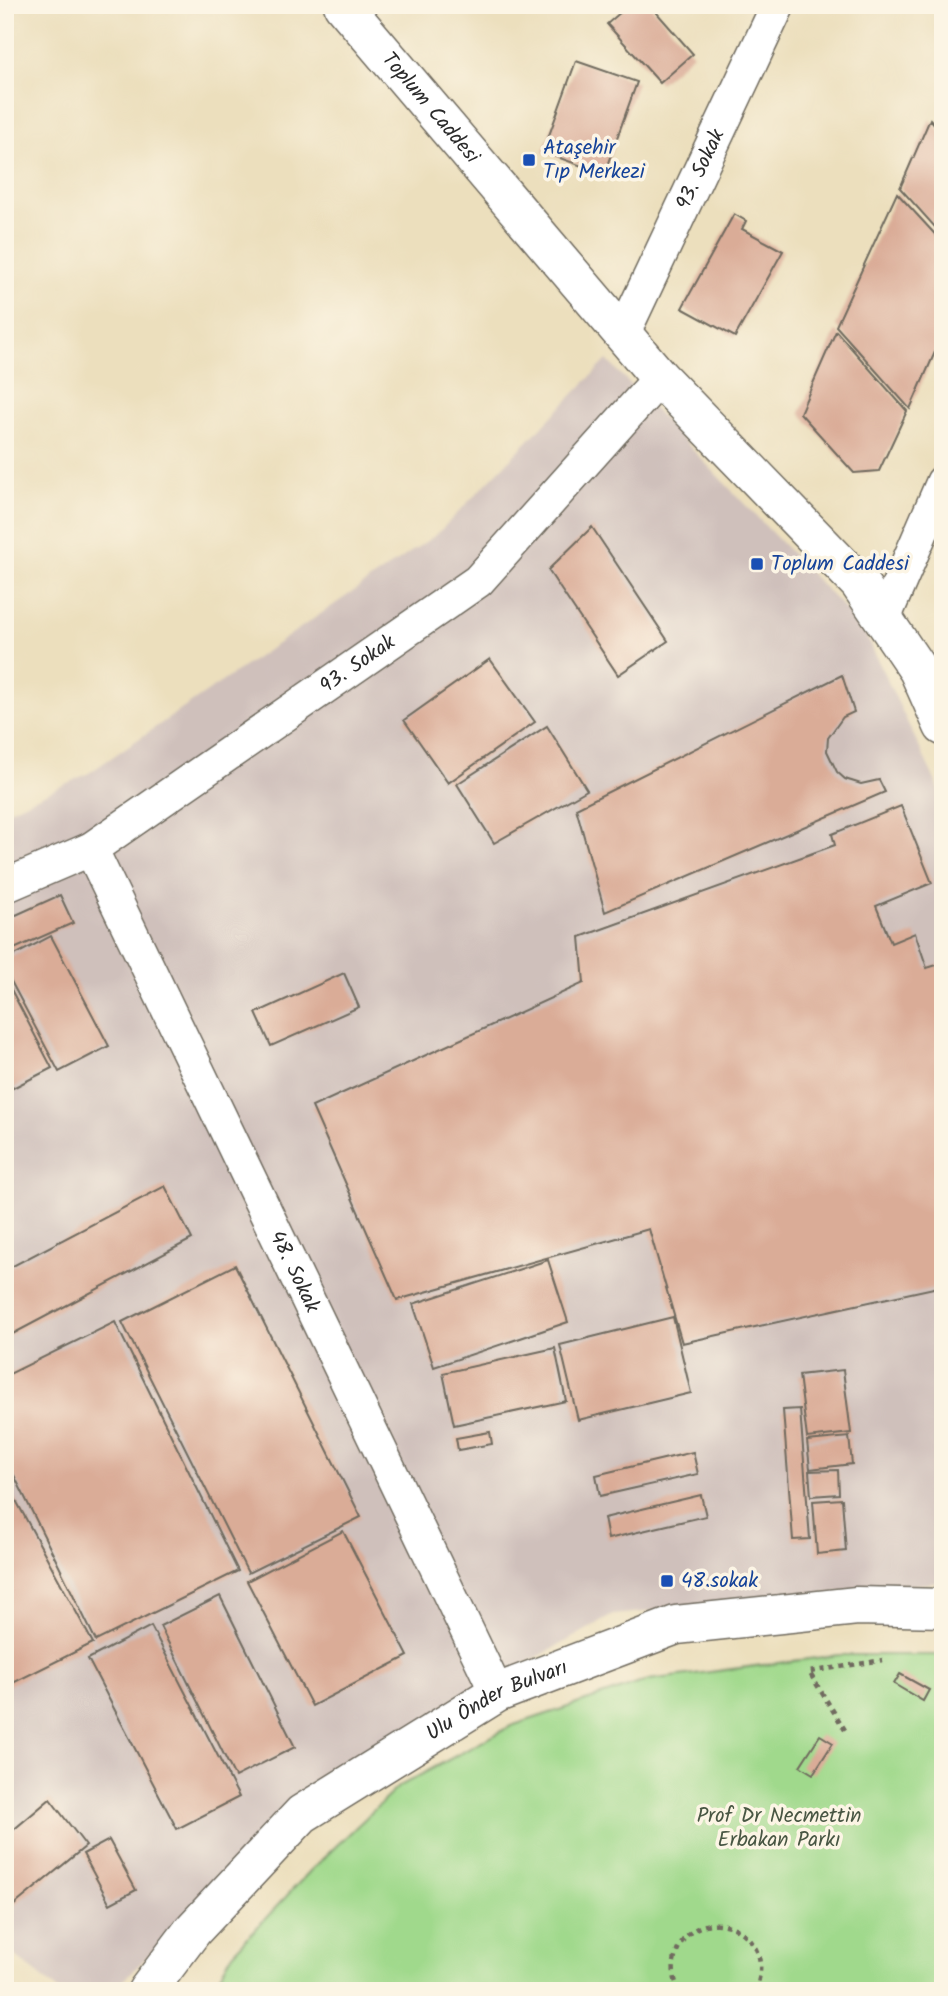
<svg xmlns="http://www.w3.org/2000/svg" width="948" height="1996" font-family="Kalam,sans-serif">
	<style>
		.industrial { fill: #cfc0bb }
		.green { fill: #a0d98c; stroke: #66825c; stroke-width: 2 }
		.building { fill: #daac97 }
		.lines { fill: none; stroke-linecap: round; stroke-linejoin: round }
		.street-casing { stroke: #6f6a5e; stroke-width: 36 }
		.secondary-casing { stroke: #6f6a5e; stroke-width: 41 }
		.path { stroke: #6f6a5e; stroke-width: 4.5; stroke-dasharray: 5 5; stroke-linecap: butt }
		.street { stroke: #fff; stroke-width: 33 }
		.secondary { stroke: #fff; stroke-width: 38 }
		.transit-dot { fill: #1a4fb4; stroke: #fcf5e5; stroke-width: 2.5 }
		.labels { text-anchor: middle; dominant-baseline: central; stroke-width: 7; stroke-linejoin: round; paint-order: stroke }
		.street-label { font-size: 21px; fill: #2b2b2b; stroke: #fcf5e5 }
		.transit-label { font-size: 21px; fill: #164399; stroke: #fcf5e5; text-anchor: start }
		.park-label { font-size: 21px; fill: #485643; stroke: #fcf5e5 }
	</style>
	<rect width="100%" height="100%" fill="#fcf5e5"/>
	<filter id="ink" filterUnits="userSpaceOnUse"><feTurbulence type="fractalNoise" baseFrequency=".0143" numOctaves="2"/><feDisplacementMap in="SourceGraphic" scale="14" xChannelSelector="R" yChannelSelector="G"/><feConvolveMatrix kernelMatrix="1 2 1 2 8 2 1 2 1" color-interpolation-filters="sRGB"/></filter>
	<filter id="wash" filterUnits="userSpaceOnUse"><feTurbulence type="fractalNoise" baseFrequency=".00686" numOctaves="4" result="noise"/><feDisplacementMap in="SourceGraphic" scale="28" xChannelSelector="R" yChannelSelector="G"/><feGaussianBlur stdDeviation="1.57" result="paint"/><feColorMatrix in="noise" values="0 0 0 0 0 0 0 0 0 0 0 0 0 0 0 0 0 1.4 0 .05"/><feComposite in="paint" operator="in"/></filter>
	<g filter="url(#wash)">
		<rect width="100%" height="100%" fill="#ecdfbd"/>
		<polygon class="industrial" points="607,360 862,627 943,797 943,1582 613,1615 348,1763 112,1991 59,1991 5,1948 5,812 89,773 437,534"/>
		<polygon class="green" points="839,1655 943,1655 943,1991 210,1991 233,1953 311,1870 398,1787 511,1726 649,1680"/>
		<g id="blocks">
			<g class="building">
				<polygon points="629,5 650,5 693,54 660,83 607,24"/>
				<polygon points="576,61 637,82 604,174 543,152"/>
				<polygon points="930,119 943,134 943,236 900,188"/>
				<polygon points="897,193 943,243 943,334 910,409 836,326"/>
				<polygon points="734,214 746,221 742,229 783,251 735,337 682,308"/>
				<polygon points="836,331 907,411 879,471 854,473 800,413"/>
				<polygon points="592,527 668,641 618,675 548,570"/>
				<polygon points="490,659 535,722 448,783 404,720"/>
				<polygon points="842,675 854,712 843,717 828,738 827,751 837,772 845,779 861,784 879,780 885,792 605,912 576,808"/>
				<polygon points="547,726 587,790 494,843 457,784"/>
				<polygon points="901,806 932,883 876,906 891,943 915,933 927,968 943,963 943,1286 682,1343 649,1229 397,1300 312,1107 584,983 580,937 835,845 832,834"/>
				<polygon points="60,895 73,923 5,953 5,920"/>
				<polygon points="51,936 109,1046 59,1072 5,970 5,960"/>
				<polygon points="344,973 359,1007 271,1046 256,1013"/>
				<polygon points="5,978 52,1068 5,1092"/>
				<polygon points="165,1186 192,1239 5,1338 5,1270"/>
				<polygon points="548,1260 568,1322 434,1367 413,1304"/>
				<polygon points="235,1265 361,1517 248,1573 122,1322"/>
				<polygon points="673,1317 691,1393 578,1420 560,1345"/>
				<polygon points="115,1322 238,1571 96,1641 5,1457 5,1376"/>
				<polygon points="555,1348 566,1401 454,1425 443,1373"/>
				<polygon points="843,1370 851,1433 807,1438 799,1375"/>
				<polygon points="800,1409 810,1539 793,1540 783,1410"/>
				<polygon points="490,1432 492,1444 458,1450 456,1438"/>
				<polygon points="849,1437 852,1464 810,1469 807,1441"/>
				<polygon points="693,1452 698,1474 600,1496 596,1475"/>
				<polygon points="838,1470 839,1494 811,1496 809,1471"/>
				<polygon points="5,1480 93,1643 5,1687"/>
				<polygon points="701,1495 706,1516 608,1539 604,1518"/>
				<polygon points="842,1499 846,1551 817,1554 813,1501"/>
				<polygon points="343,1531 408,1656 312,1706 247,1581"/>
				<polygon points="220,1596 295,1747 235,1777 160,1626"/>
				<polygon points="151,1626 239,1797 177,1829 88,1659"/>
				<polygon points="900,1674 929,1690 923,1701 894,1684"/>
				<polygon points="820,1735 833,1743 813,1774 800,1766"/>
				<polygon points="50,1799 86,1846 7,1911 5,1837"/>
				<polygon points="109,1840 136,1890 110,1904 83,1854"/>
			</g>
		</g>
	</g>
	<g filter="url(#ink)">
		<use href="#blocks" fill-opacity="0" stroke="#6f6a5e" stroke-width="2"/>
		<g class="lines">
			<defs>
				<g id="street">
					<path id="s1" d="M623,334l155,-329"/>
					<polyline points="884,618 943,482"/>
					<path id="s2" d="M91,849l406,844"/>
					<path id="s3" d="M5,886l86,-37 387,-268 182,-203"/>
				</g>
				<g id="secondary">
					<path id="s4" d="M343,5l317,373 199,205 59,87 25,56"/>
					<path id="s5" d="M147,1991l46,-61 109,-116 195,-121 179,-68 181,-19 86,2"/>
				</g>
			</defs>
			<use href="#street" class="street-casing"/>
			<use href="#secondary" class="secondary-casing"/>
			<g class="path">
				<polyline points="845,1730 809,1672 883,1660"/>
				<path d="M680,1991c-7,-11 -8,-25 -4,-37 20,-58 106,-25 79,37"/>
			</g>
			<use href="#street" class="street"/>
			<use href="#secondary" class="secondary"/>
		</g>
	</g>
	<g class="transit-dot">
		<rect x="522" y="153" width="14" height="14" rx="3.5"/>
		<rect x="750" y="557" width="14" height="14" rx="3.5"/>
		<rect x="660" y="1574" width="14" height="14" rx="3.5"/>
	</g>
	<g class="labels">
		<g class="street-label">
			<text stroke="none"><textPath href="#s4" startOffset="135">Toplum Caddesi</textPath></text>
			<text stroke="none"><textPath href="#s1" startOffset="182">93. Sokak</textPath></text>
			<text stroke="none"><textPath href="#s3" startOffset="418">93. Sokak</textPath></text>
			<text stroke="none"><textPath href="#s2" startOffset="469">48. Sokak</textPath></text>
			<text stroke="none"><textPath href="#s5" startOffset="462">Ulu Önder Bulvarı</textPath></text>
		</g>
		<g class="transit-label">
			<text x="543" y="148">Ataşehir<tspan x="543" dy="24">Tıp Merkezi</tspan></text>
			<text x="771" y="564">Toplum Caddesi</text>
			<text x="681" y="1581">48.sokak</text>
		</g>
		<g class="park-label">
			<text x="779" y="1816">Prof Dr Necmettin<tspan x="779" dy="24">Erbakan Parkı</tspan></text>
		</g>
	</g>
	<rect width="948" height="1996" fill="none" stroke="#fcf5e5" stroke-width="28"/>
</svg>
